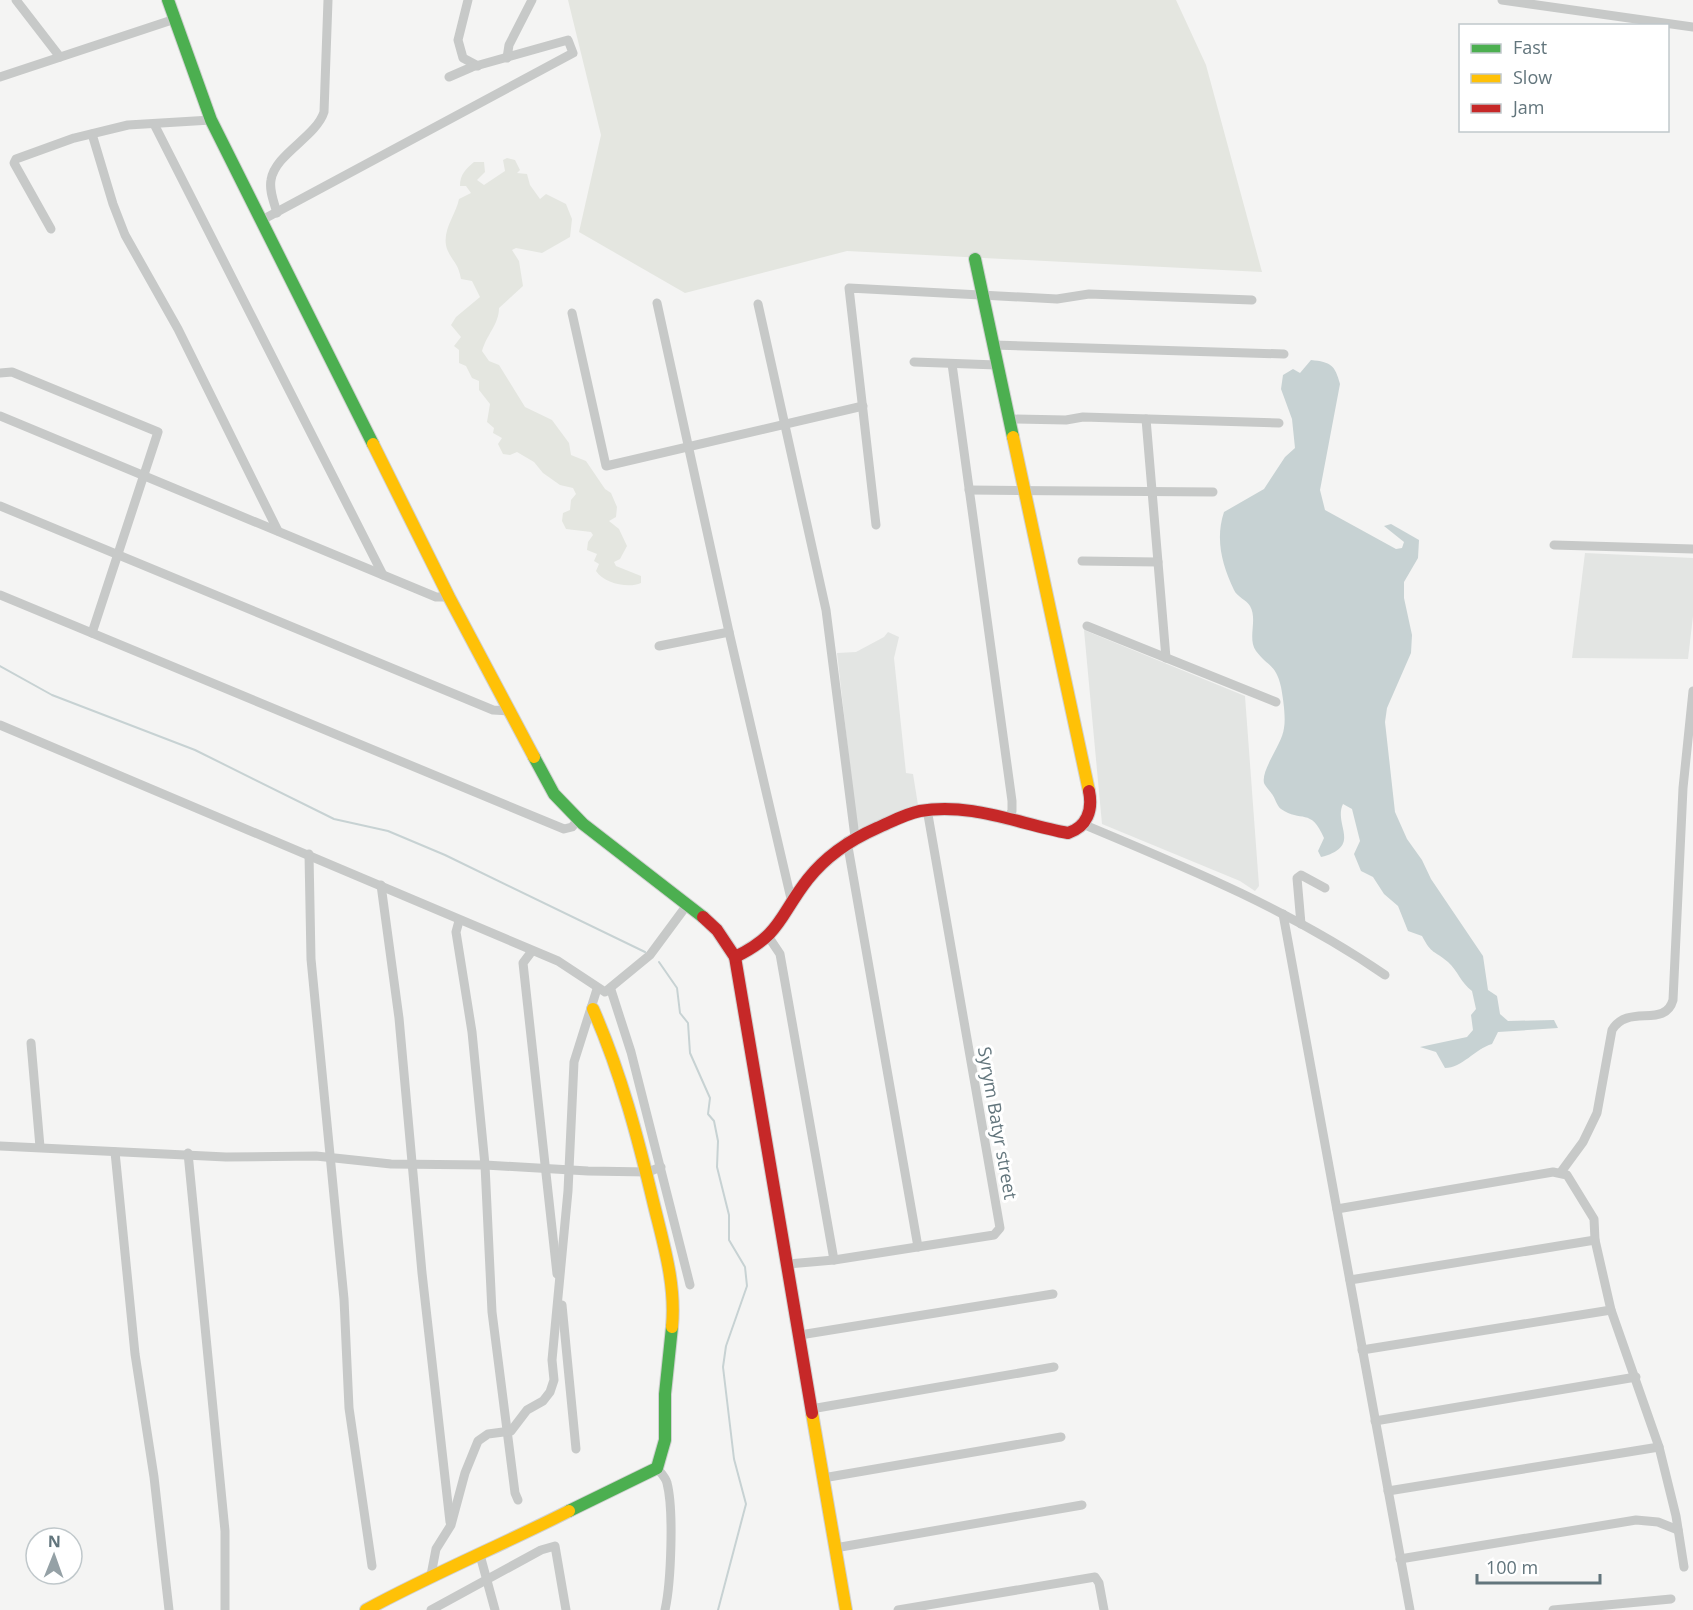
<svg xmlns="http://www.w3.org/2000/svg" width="1693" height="1610" font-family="'Open Sans',sans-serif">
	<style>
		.built { fill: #e3e5e3 }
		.green { fill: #e4e6e0 }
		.water { fill: #c7d2d3 }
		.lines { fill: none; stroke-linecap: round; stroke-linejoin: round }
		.stream { stroke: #c7d2d3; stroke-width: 2 }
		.fast-casing { stroke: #d0d1d1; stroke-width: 14 }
		.slow-casing { stroke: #d0d1d1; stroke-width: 14 }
		.jam-casing { stroke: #d0d1d1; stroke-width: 14 }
		.street { stroke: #c7c9c8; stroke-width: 9 }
		.fast { stroke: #4caf50; stroke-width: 12 }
		.slow { stroke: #ffc107; stroke-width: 12 }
		.jam { stroke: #c62828; stroke-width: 12 }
		.labels { text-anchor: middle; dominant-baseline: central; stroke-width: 6; stroke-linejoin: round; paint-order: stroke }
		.street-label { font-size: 18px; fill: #62757c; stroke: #fff }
	</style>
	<rect width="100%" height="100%" fill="#f4f4f3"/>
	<g class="built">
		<polygon points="1585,553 1693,558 1693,616 1688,659 1572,658"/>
		<polygon points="1084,630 1245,696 1259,886 1255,891 1240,881 1102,824"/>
		<polygon points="888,632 899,637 894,658 906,773 913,774 918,805 857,829 837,653 856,652 884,637"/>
	</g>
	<g class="green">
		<polygon points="568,0 1176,0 1206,65 1262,272 847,251 685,293 579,232 601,135"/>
		<path d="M507,158l8,2 5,10 -3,3 10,1 3,11 10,14 6,-5 20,10 6,15 -2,18 -28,16 -26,-5 -4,2 7,11 4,25 -24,22c0,16 -12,26 -17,43l7,10 10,4 26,42 27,13 17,23 2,12 15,6 19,28 6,4 6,14 -1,10 -7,4 10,8 8,17 -7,13 -6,3 2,4 25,10v7c-13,6 -37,0 -45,-12l3,-7 -5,-3 3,-7 -10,-4 1,-8 5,-7 -2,-3 -25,-3 -4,-8 1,-8 7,-3 1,-10 5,-6 -3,-6 -13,-3 -17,-12 -9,-11 -17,-10 -7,3 -7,-1 -5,-10 4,-6 -9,-5 1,-5 -7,-6 3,-18 -11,-14v-9l-7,-3 -6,-12 -7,-3v-13l-5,-4 7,-9 -10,-12 5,-8 24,-20 -8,-16 -11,-2c-3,-17 -8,-16 -14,-30 -6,-18 9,-34 12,-50l12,-6 -5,-7h-6c0,-12 6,-17 14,-24h10l1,10 -8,8 7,5 21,-14 -2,-11z"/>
	</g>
	<path class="water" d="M1311,360c20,2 24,5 29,24l-20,106 5,20 71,39 6,-1 2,-6 -20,-16 7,-2 28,16 -1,18 -14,24v16l8,37 -1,18 -24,55 -2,14 10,90 12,27 15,21 9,19 52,77 5,34 9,6 3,18 8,7 46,-1 4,8 -60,4 -6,12c-17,5 -30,24 -47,24l-9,-16 -16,-5 47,-10 6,-7 -2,-15 5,-6 -4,-18c-11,-8 -14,-20 -24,-29 -14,-12 -16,-7 -26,-26l-14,-5 -10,-25 -14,-12 -11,-17 -12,-6 -7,-17 6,-13 -8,-32 -9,-5c-10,21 20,42 -22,53l-3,-6 6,-13c-13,-31 -23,-15 -43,-29 -4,-3 -6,-11 -9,-15 -2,-3 -7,-8 -8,-11 -3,-14 18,-38 20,-55 2,-11 -1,-30 -3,-41 -5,-23 -14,-21 -25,-36 -9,-13 2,-31 -6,-45 -3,-6 -13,-9 -16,-16 -12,-25 -19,-51 -10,-78l40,-23 21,-32 10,-9 -3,-29 -11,-30 2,-14 10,-6 7,4z"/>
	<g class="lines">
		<g class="stream">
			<polyline points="0,666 52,695 195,750 334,819 388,831 445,855 645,952"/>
			<polyline points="659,962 677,988 680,1013 688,1023 690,1053 710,1098 708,1114 714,1121 718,1141 717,1167 729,1215 729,1240 745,1267 747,1286 726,1346 723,1367 734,1459 746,1504 718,1610"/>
		</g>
		<defs>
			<g id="fast">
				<polyline points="168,0 211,120 373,444"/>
				<polyline points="975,259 1013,437"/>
				<polyline points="534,757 554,794 583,824 703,917"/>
				<polyline points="569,1511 657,1468 665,1440 665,1394 672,1327"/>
			</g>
			<g id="slow">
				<polyline points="1013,437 1089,791"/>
				<polyline points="373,444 449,597 534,757"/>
				<path d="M593,1009c28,64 45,129 61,196 10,41 22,80 18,122"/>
				<polyline points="812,1413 846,1610"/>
				<path d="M366,1610c66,-36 136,-65 203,-99"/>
			</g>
			<g id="jam">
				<polyline points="703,917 717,930 735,957 812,1413"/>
				<path d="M735,957c47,-23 44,-41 73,-78 19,-24 42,-39 69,-51 14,-6 28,-14 43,-17 50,-9 99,13 148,22 19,-6 25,-23 21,-42"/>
			</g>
		</defs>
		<use href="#fast" class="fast-casing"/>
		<use href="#slow" class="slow-casing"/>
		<use href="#jam" class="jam-casing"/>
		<g class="street">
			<polyline points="16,0 60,57"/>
			<polyline points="468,0 458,40 463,58 478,66"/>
			<polyline points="1502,0 1693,27"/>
			<polyline points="507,58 509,45 532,0"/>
			<polyline points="0,77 175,19"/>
			<polyline points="154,124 383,575"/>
			<polyline points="92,134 113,204 125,235 178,329 278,531"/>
			<path d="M277,213c-3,-11 -8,-22 -6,-33 4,-26 45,-43 53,-68l4,-112"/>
			<polyline points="262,220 573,53 568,40 472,67 449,77"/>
			<polyline points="51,229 14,163 16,159 74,138 128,125 211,120"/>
			<polyline points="657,303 729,632 792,903"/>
			<polyline points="758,304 826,610 855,837"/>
			<polyline points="572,313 606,466 863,406"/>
			<polyline points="993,345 1284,354"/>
			<polyline points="914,362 997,365"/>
			<polyline points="952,364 1012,801 1012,811 1007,820"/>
			<polyline points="0,373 12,372 158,432 92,633"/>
			<polyline points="0,416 436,597 449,597"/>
			<polyline points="1010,419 1066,420 1083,417 1279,423"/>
			<polyline points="1146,419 1166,658"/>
			<polyline points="969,490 1213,492"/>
			<polyline points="0,506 493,710 510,711"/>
			<polyline points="876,525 849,288 1057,299 1089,294 1252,300"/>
			<polyline points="1554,545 1693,549"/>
			<polyline points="1082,561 1158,562"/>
			<polyline points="0,595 564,829 572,827 578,820"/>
			<polyline points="1087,626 1276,702"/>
			<polyline points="659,646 729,632"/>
			<polyline points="0,725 558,961 605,992 650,955 687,905"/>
			<path d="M1085,825c103,43 207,86 300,150"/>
			<polyline points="847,841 918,1247"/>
			<polyline points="309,854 311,959 344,1299 349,1408 372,1566"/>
			<polyline points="381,885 399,1018 422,1273 450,1522"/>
			<polyline points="1283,914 1410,1610"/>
			<polyline points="459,921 456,932 472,1032 485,1165 492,1312 515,1493 518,1500"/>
			<polyline points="1301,924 1297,878 1301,875 1325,888"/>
			<polyline points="770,939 780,954 834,1260"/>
			<polyline points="532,951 523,963 557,1274"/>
			<polyline points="611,990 631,1052 690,1285"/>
			<polyline points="31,1043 40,1147"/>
			<polyline points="0,1146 226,1157 316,1156 391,1164 485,1165 588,1171 648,1172 661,1167"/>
			<polyline points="115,1152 135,1354 154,1477 169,1610"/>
			<polyline points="188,1153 225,1531 225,1610"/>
			<path d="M1561,1172l22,-30 14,-29 15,-83c16,-27 53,-1 61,-30l10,-212 10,-97"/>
			<polyline points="1337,1209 1553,1172 1567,1175 1594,1219 1595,1240 1611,1310 1659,1447 1676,1516 1684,1567"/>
			<polyline points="788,1264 834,1260 994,1235 1000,1228 927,809"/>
			<polyline points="1350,1280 1595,1240"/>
			<polyline points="562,1305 576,1449"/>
			<polyline points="800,1335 1053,1294"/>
			<polyline points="1362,1350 1611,1310"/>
			<polyline points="811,1409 1054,1367"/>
			<polyline points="1375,1421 1636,1377"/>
			<path d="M657,1468c3,4 9,10 10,15 7,27 4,100 -2,127"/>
			<polyline points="823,1478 1061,1437"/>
			<polyline points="1388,1491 1659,1447"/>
			<polyline points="835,1548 1082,1505"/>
			<polyline points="480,1555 495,1610"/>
			<polyline points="1400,1559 1636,1520 1658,1522 1678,1530"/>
			<polyline points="431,1575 436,1549 451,1525 465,1473 478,1441 488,1434 511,1431 527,1410 543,1401 550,1392 554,1380 552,1360 568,1191 574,1062 597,989"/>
			<polyline points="431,1610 541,1550 555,1546 566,1610"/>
			<polyline points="898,1610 1095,1577 1099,1583 1104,1610"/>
			<polyline points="1553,1610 1671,1599"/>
		</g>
		<use href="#fast" class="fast"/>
		<use href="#slow" class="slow"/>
		<use href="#jam" class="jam"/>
	</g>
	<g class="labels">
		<g class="street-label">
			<text transform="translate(998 1123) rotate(80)">Syrym Batyr street</text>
		</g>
	</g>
	<rect x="1459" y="24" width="210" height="108" fill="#ffffff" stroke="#c0c8cb" stroke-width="1.5"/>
	<rect x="1471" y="44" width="30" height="9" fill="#4caf50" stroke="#c0c8cb" stroke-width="1.5"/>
	<text x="1513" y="54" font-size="18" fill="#62757c">Fast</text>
	<rect x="1471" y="74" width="30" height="9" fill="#ffc107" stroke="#c0c8cb" stroke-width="1.5"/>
	<text x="1513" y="84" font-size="18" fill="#62757c">Slow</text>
	<rect x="1471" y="104" width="30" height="9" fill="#c62828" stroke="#c0c8cb" stroke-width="1.5"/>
	<text x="1513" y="114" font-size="18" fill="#62757c">Jam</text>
	<g transform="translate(54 1556) rotate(1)"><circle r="28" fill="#ffffff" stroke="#c0c8cb" stroke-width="1.5"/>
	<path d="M0-4.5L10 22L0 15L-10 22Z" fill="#95a1a6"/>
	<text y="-9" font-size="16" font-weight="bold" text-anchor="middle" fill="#62757c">N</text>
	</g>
	<path d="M1477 1574v9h123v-9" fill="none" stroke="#62757c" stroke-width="3"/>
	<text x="1486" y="1574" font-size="18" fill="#62757c" stroke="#ffffff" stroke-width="4.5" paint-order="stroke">100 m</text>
</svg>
